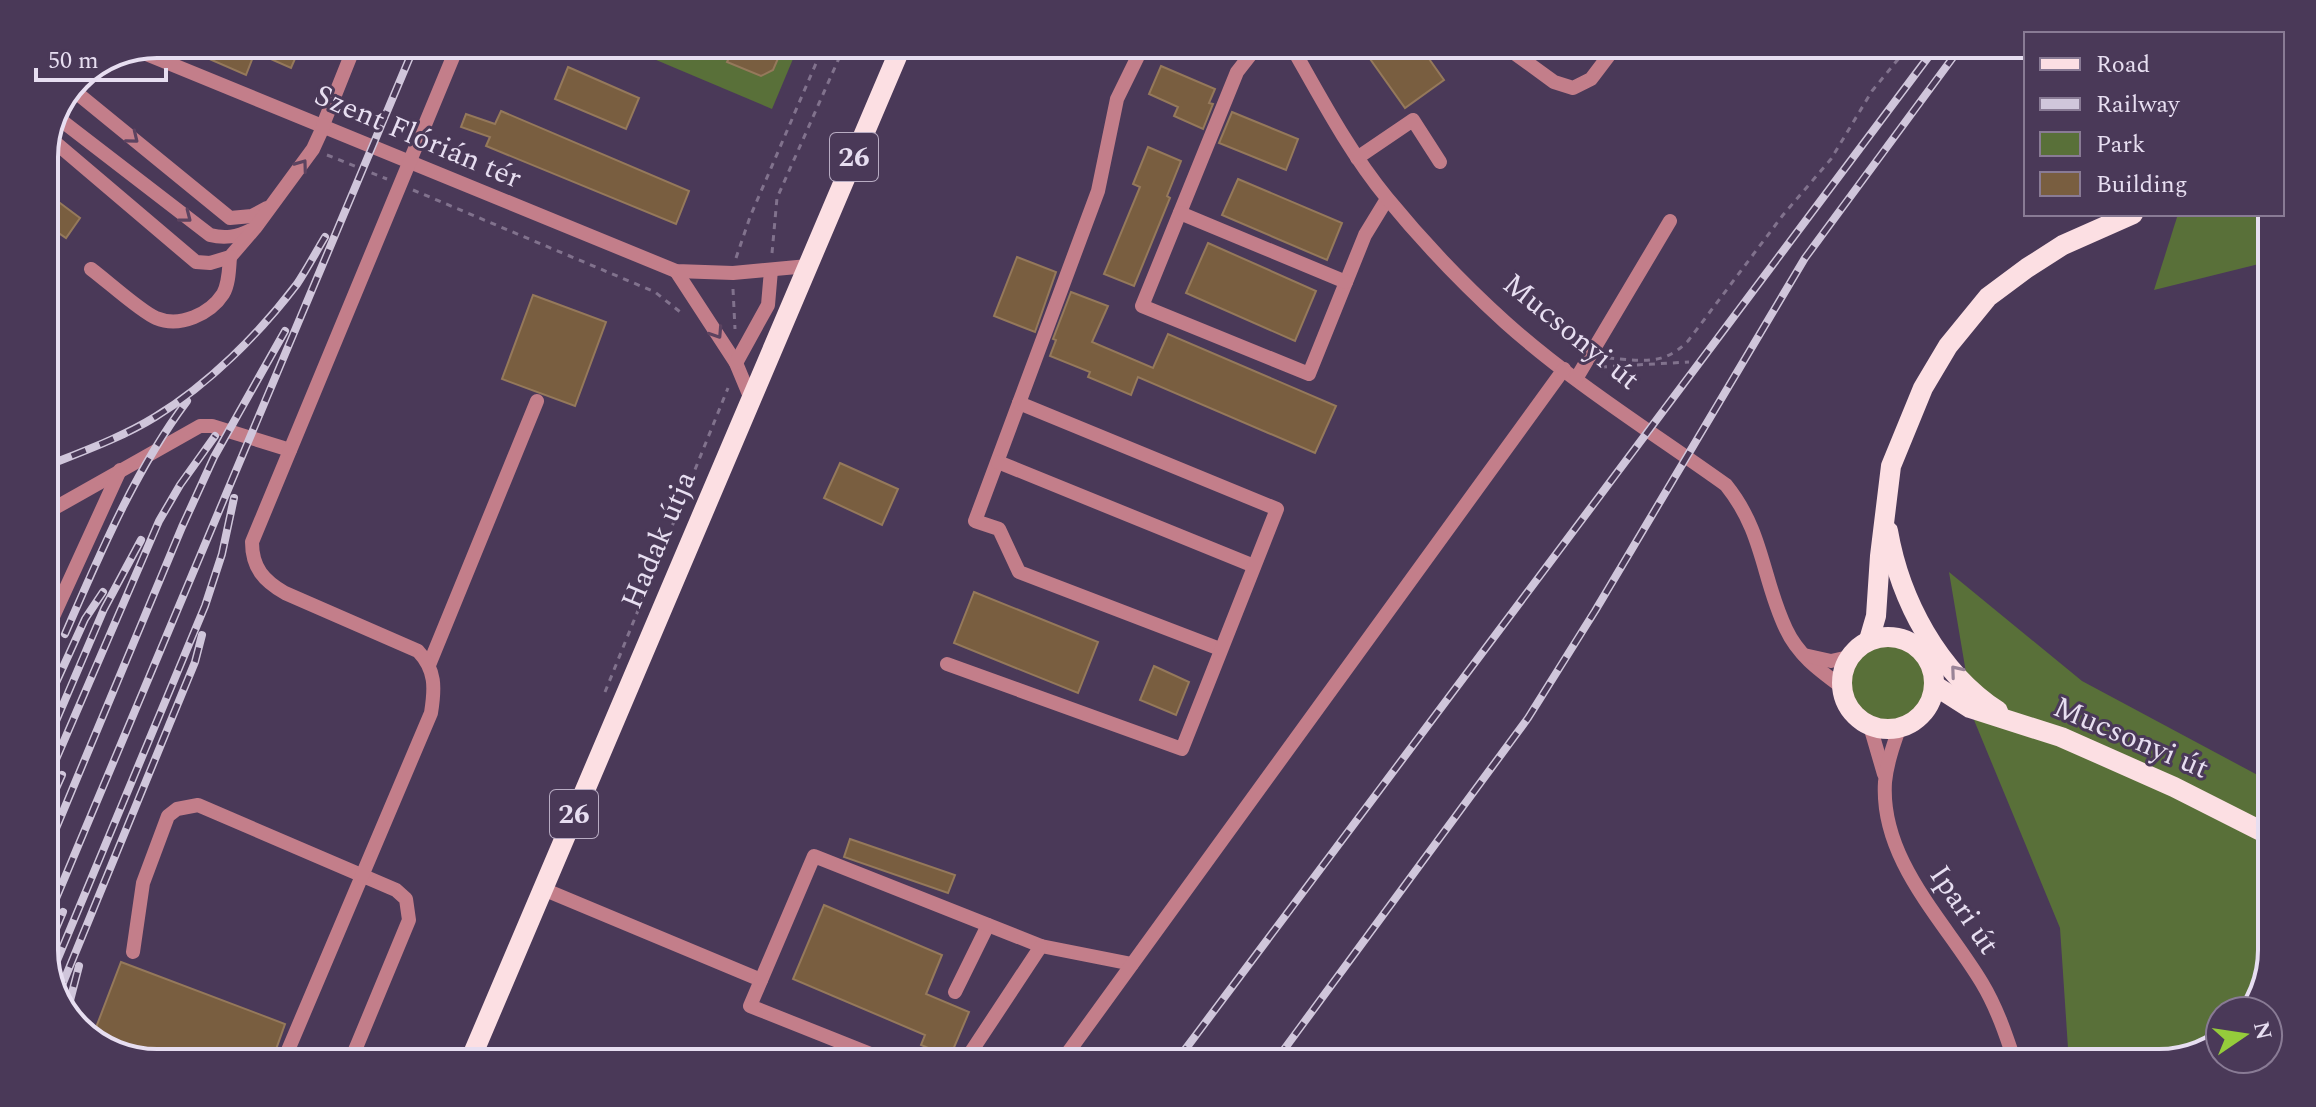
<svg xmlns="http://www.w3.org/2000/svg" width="2316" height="1107" font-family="Spectral,serif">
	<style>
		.green { fill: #597039 }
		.building { fill: #795e40; stroke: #95795b; stroke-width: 2 }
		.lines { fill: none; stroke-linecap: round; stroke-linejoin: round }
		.path { stroke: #81728d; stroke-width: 3; stroke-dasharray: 6 6; stroke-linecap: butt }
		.minor { stroke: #c37e8a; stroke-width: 14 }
		.major { stroke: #fcdfe3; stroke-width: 20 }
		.rail-casing { stroke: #d0c6db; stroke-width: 8 }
		.rail { stroke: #4a3958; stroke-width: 5; stroke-dasharray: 15; stroke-linecap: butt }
		.oneway { stroke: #5c4360 }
		.oneway2 { stroke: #9a8497 }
		.labels { text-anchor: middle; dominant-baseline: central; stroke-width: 6; stroke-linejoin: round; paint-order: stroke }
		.shield { fill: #4a3958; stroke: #b8acc3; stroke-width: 2 }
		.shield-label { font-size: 28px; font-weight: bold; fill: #e7def1 }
		.street-label { font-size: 30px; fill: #e7def1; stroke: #4a3958 }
		.rim { fill: none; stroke: #e7def1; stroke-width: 4 }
	</style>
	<rect width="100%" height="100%" fill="#4a3958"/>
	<g class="green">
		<polygon points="623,46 798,47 772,109"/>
		<polygon points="2178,214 2271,214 2271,261 2154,290"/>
		<polygon points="1949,572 2082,681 2265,779 2263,994 2249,1011 2220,1011 2220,1044 2159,1063 2069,1063 2060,928 1974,720"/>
		<circle cx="1888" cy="683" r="44"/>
	</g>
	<g class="building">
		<polygon points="175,44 258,44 301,45 291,68 255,52 246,75"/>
		<polygon points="735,46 747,47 783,47 773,70 761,76 727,62"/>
		<polygon points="1363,49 1422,49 1444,80 1405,108"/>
		<polygon points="1161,66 1215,89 1209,103 1213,104 1203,129 1174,116 1178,107 1149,94"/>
		<polygon points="568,67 639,98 626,129 555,99"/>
		<polygon points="501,111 689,191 676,224 486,146 490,137 461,127 466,114 495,124"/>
		<polygon points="1232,112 1298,139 1286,170 1219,143"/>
		<polygon points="1148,147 1181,161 1167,196 1170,198 1134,286 1104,274 1140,187 1133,184"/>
		<polygon points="1238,179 1342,223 1327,260 1222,215"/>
		<polygon points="44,191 80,218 66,238 44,223"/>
		<polygon points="1208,243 1316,291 1295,341 1186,293"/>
		<polygon points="1017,257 1056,272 1035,332 994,316"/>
		<polygon points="1071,292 1108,306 1092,342 1153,368 1168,334 1336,406 1315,453 1138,377 1131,395 1088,377 1090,372 1050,356 1056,340 1053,339"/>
		<polygon points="533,295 606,322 575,406 502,379"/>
		<polygon points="840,463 898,489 882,525 824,498"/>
		<polygon points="974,592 1098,642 1078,693 954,643"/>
		<polygon points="1154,666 1189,682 1176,715 1140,700"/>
		<polygon points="850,839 955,875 948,893 844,857"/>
		<polygon points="824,905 942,955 926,994 969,1012 950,1057 921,1045 925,1035 793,979"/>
		<polygon points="121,962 285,1024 274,1055 113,1054 92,1038"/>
	</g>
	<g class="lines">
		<g class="path">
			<polyline points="327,155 387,179"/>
			<polyline points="413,190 655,292 684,315"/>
			<polyline points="772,253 777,198 844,47"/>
			<polyline points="736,258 750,217 823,47"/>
			<polyline points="733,289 735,329"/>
			<path d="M1608,358c34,2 54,9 80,-17l95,-126 48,-56 41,-68 32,-39"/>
			<polyline points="1601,367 1689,362"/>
			<polyline points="605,692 728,388"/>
		</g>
		<g class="minor">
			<polyline points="1255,49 1237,72 1142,306 1309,374 1365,235 1387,199"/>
			<path d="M1293,49c29,51 57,104 94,149 36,44 76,86 118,124 68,61 147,110 221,163 38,47 36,94 60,144 12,26 33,41 56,58"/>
			<polyline points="1510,50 1554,82 1573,88 1591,79 1613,50"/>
			<polyline points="139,51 676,271 733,273 808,266"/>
			<polyline points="72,89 230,218 252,216 267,208"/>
			<path d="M60,116l2,5 148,114c15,4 27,2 41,-5"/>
			<polyline points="323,125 355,45"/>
			<polyline points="50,138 196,262 210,263 230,257 255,228 313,149 324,125"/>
			<polyline points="1357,158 1413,120 1440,162"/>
			<polyline points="1180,213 1346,282"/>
			<path d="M91,269c15,11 50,43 65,49 24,10 54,-4 67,-24 6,-10 6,-25 7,-37"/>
			<polyline points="676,271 736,363 751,399"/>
			<polyline points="736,363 768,305 771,270"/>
			<polyline points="1576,379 1670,221"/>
			<polyline points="1019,403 975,521 999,529 1019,572 1220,649"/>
			<polyline points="998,462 1254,566"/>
			<polyline points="44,514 200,426 212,426 290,450"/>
			<polyline points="44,618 51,621 120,470"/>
			<polyline points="1804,655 1831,661 1849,657"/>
			<polyline points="947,664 1182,749 1277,509 1019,403 1098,191 1117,99 1142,48"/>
			<polyline points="429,665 537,401"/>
			<polyline points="1870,726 1884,774"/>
			<path d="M1899,729c-6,17 -12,34 -14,53 -5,78 60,139 97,201 15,25 24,52 33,79"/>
			<polyline points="543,889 761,980"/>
			<polyline points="133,952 143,883 168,816 177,809 198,805 396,890 406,899 409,920 353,1055"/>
			<polyline points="955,992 988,925"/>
			<path d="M286,1055l145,-342c4,-25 5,-43 -13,-62l-133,-58c-21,-12 -33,-25 -33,-51l206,-497"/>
			<polyline points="878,1057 750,1006 814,856 1041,946 1132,964"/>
			<polyline points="967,1058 1041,946"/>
			<polyline points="1064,1058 1564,369"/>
		</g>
		<g class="major">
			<path d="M1888,531c12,69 50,141 110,180"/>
			<circle cx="1888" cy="683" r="46"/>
			<polyline points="1869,640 1876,616 1880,556 1891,466 1923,388 1948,346 1988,297 2027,268 2063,245 2133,214"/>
			<polyline points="1934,685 1970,708 2061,737 2174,787 2265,833"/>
			<polyline points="472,1056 901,47"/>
		</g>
		<defs>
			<g id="rail">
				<path d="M44,467c37,-15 77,-29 111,-50 54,-33 104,-83 142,-133 10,-15 19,-32 28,-47"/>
				<path d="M65,634c35,-80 69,-162 122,-233"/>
				<polyline points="44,709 85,619 103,592"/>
				<polyline points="44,749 104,609 141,540"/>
				<polyline points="44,787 159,521 180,485 215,436"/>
				<polyline points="44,815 62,775"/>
				<polyline points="44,857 182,527 214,457 285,331"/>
				<polyline points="44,927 415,45"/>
				<polyline points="44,957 63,912"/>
				<polyline points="51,975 205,606 222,554 234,498"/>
				<polyline points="58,995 195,662 202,635"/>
				<polyline points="66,1016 79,966"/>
				<polyline points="1178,1059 1932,52"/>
				<polyline points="1277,1059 1528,718 1595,611 1805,258 1957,52"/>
			</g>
		</defs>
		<use href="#rail" class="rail-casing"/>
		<use href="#rail" class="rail"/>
	</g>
	<defs><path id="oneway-chevron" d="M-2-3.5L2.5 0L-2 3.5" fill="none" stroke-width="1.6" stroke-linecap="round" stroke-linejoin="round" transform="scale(2)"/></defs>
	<g class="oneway">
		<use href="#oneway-chevron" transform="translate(133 138) rotate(39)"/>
		<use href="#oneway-chevron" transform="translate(302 165) rotate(-54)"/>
		<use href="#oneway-chevron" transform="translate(186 217) rotate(38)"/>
		<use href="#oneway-chevron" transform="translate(717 333) rotate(57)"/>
	</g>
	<use class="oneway2" href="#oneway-chevron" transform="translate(1956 671) rotate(-130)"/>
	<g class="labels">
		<g class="shield">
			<rect x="830" y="133" width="48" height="48" rx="6"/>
			<rect x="550" y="790" width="48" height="48" rx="6"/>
		</g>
		<g class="shield-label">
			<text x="854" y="157">26</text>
			<text x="574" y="814">26</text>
		</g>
		<g class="street-label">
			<text transform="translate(418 137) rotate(23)">Szent Flórián tér</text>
			<text transform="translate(1571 332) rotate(39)">Mucsonyi út</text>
			<text transform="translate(659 540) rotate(-67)">Hadak útja</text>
			<text transform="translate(2131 738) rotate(23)">Mucsonyi út</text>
			<text transform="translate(1964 910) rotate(56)">Ipari út</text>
		</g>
	</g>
	<path d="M0 0H2316V1107H0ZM157 58H2159A99 99 0 0 1 2258 157V950A99 99 0 0 1 2159 1049H157A99 99 0 0 1 58 950V157A99 99 0 0 1 157 58Z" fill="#4a3958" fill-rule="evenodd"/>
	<path class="rim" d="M157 58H2159A99 99 0 0 1 2258 157V950A99 99 0 0 1 2159 1049H157A99 99 0 0 1 58 950V157A99 99 0 0 1 157 58Z"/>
	<rect x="2024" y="32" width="260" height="184" fill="#4a3958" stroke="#897b95" stroke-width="2"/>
	<rect x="2040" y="58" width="40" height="12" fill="#fcdfe3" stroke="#897b95" stroke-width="2"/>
	<text x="2096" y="72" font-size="24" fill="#e7def1">Road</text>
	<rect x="2040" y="98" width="40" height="12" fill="#d0c6db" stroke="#897b95" stroke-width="2"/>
	<text x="2096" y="112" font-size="24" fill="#e7def1">Railway</text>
	<rect x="2040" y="132" width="40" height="24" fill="#597039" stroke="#897b95" stroke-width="2"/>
	<text x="2096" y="152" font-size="24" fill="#e7def1">Park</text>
	<rect x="2040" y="172" width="40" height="24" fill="#795e40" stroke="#897b95" stroke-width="2"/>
	<text x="2096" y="192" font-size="24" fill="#e7def1">Building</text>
	<g transform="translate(2244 1035) rotate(77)"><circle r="38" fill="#4a3958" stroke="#897b95" stroke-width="2"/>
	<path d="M0-6L14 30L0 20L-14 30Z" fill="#95cc3b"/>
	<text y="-12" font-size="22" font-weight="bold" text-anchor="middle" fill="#e7def1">N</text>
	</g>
	<path d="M36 68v12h130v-12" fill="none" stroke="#e7def1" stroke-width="4"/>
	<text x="48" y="68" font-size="24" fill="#e7def1" stroke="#4a3958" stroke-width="6" paint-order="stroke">50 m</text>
</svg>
